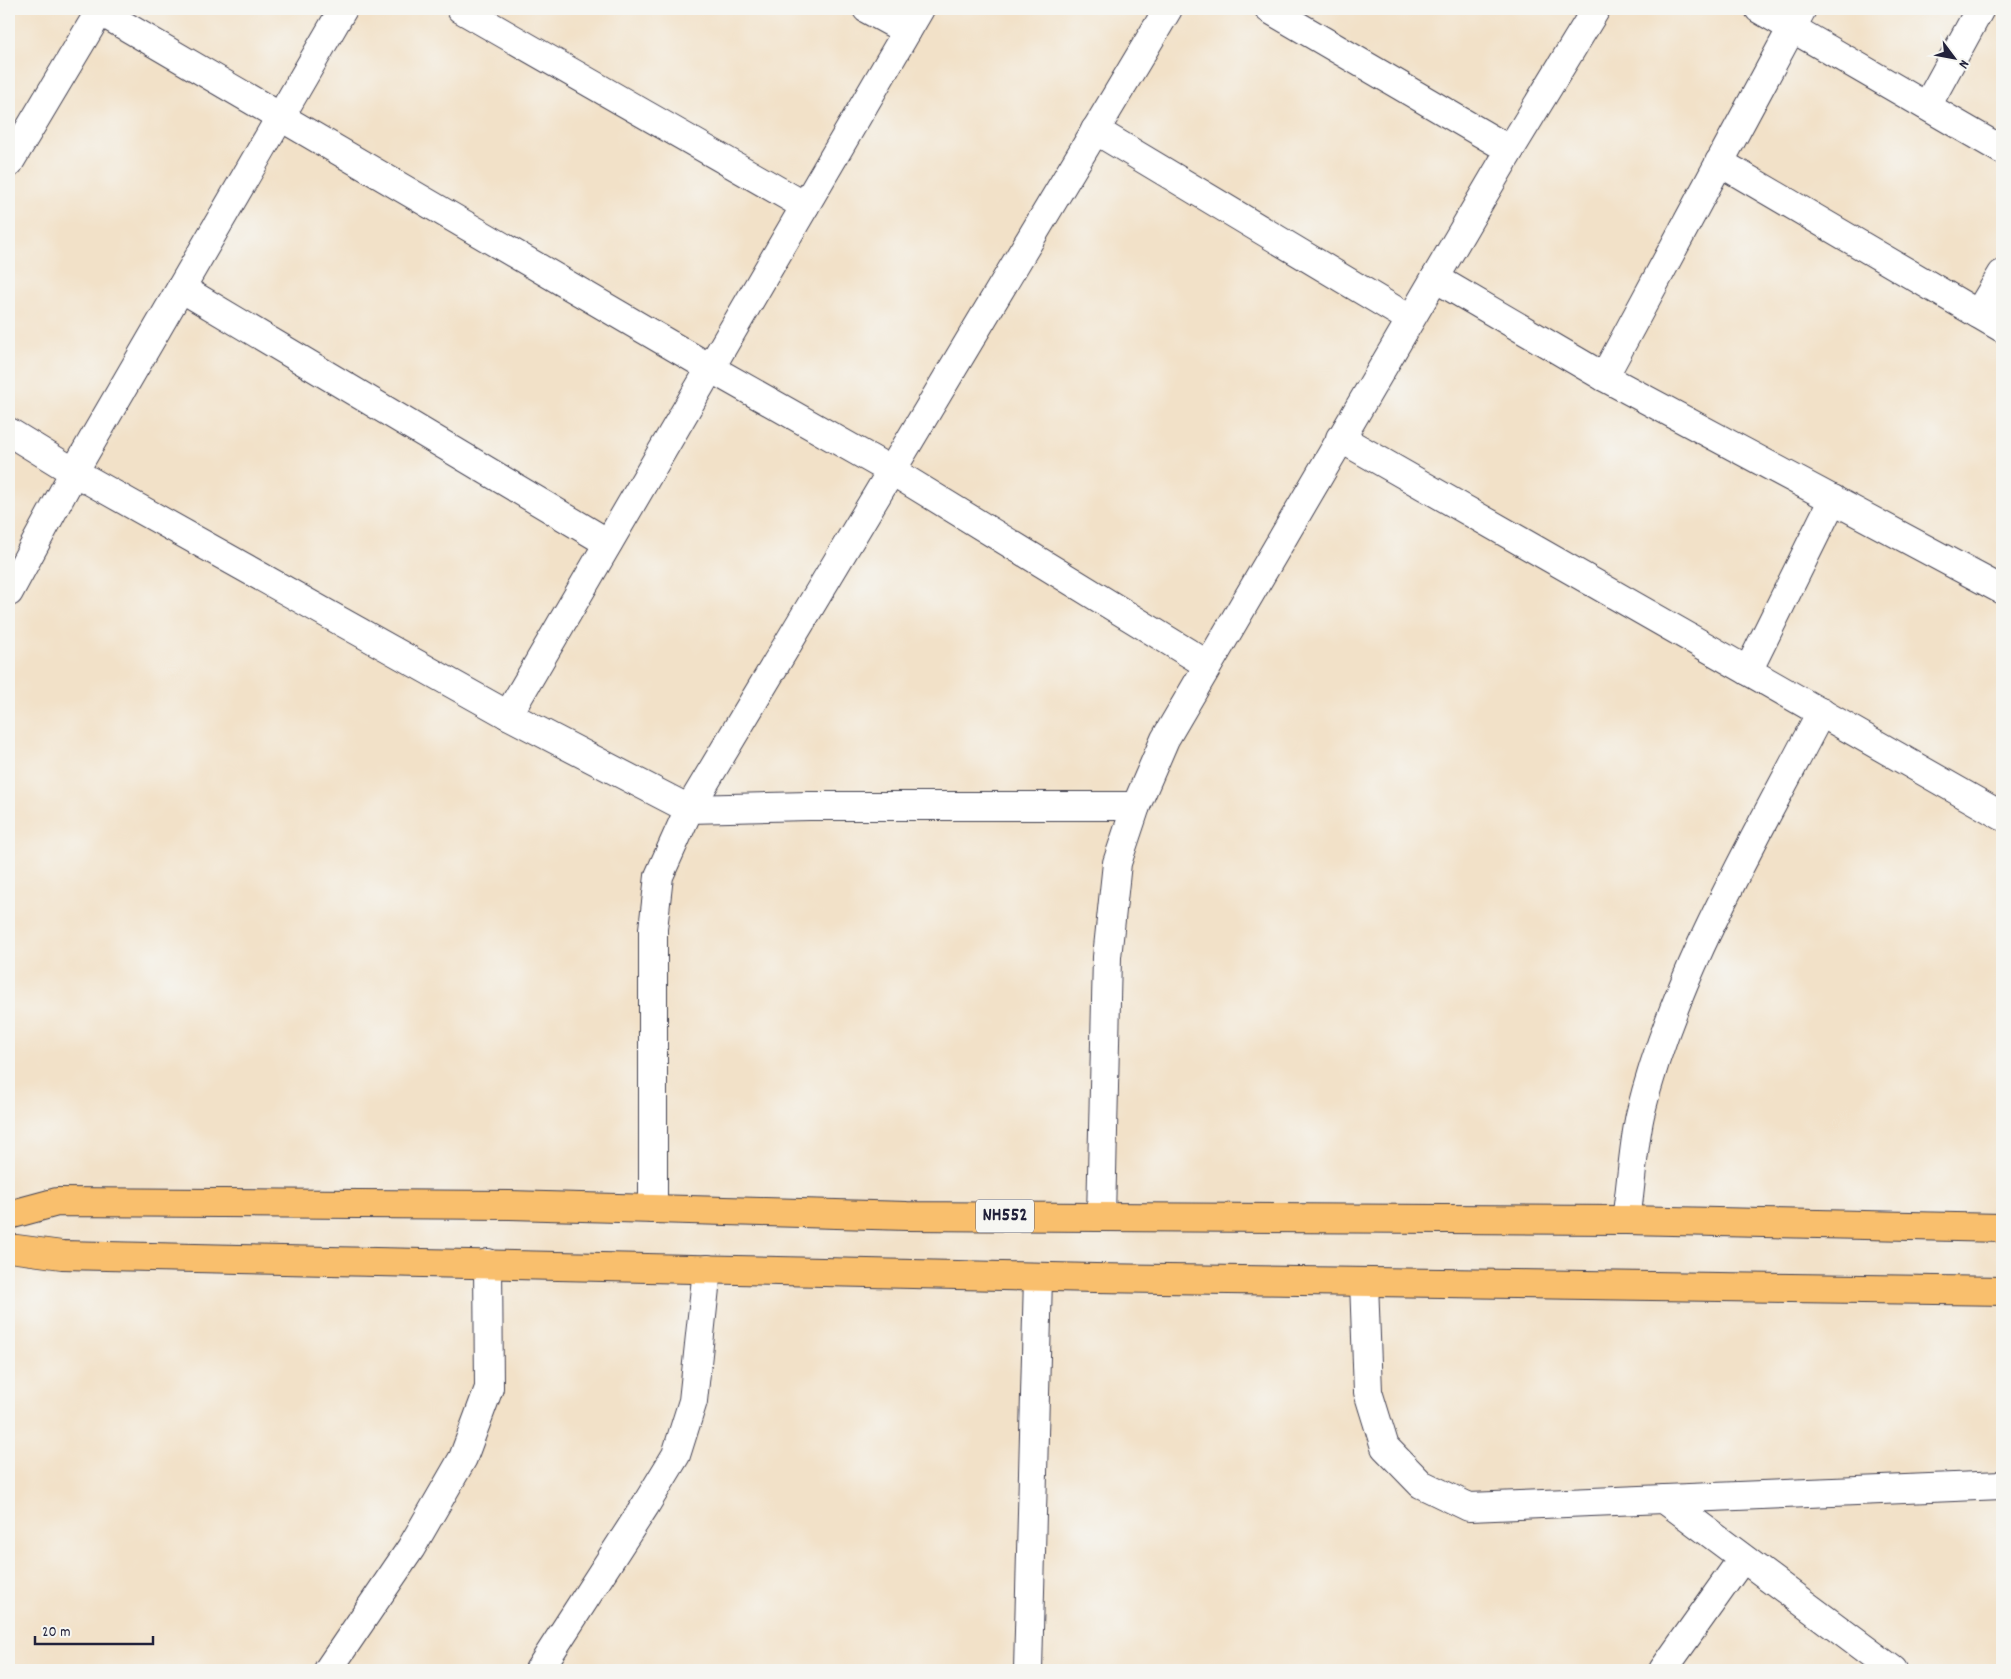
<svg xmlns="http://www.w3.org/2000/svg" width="2011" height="1679" font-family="Dekko,sans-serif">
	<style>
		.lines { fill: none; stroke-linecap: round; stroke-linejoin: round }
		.minor-casing { stroke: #413f50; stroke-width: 30 }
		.highway-casing { stroke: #413f50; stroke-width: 30 }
		.minor { stroke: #fff; stroke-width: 28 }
		.highway { stroke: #f9bf6d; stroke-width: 28 }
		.labels { text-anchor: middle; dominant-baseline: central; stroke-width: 4; stroke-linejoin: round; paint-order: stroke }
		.shield { fill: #f6f6f2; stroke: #626272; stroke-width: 1 }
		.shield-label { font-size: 19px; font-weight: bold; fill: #22223b }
	</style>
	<rect width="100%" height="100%" fill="#f6f6f2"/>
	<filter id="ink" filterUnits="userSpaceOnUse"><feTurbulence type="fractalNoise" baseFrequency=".02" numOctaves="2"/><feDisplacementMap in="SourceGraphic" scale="10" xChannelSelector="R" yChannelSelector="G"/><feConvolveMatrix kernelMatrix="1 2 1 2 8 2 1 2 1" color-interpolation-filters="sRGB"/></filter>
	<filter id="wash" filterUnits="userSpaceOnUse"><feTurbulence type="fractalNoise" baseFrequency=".0096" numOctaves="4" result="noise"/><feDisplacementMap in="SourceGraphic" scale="20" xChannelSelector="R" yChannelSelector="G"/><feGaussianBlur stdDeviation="1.12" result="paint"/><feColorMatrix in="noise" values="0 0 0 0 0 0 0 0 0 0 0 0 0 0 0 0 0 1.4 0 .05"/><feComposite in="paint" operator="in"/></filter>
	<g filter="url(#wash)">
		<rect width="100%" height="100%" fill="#f2e1c8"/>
	</g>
	<g filter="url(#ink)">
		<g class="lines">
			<defs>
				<g id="minor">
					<polyline points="96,9 710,368 892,471 1208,665"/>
					<polyline points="461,9 805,206"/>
					<polyline points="867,9 907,31"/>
					<polyline points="1269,9 1510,150"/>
					<polyline points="1759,9 2002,150"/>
					<polyline points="1927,106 1980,9"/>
					<polyline points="1095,130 1410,319"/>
					<polyline points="1719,162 2002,328"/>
					<polyline points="9,163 101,9"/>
					<polyline points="1435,278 1604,377 2002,590"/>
					<polyline points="181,288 608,543"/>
					<polyline points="1978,314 2002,274"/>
					<polyline points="1604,377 1802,9"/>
					<polyline points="9,432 74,472 508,715 689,809 809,806 1136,806"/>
					<polyline points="1340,438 2002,816"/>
					<polyline points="9,592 74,472 343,9"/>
					<polyline points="1748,671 1833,499"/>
					<polyline points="508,715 920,9"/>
					<polyline points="653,1209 653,929 659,876 689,809 1168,9"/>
					<polyline points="1101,1217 1107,957 1117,863 1136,806 1165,739 1510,150 1596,9"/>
					<path d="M1626,1220c5,-33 7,-73 14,-105 34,-141 115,-275 181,-403"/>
					<polyline points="1364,1282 1368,1392 1385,1447 1421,1484 1469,1507 2002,1485"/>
					<polyline points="1664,1499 1893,1670"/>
					<polyline points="328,1670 411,1548 463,1458 489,1388 488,1263"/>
					<polyline points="539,1670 645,1506 676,1455 693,1401 707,1269"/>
					<polyline points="1028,1670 1038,1277"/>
					<polyline points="1663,1670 1742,1559"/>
				</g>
				<g id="highway">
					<polyline points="9,1215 57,1202 510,1205 907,1216 1626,1220 2002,1228"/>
					<path d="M9,1248l53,7c345,6 689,16 1033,23 303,6 605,9 907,13"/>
				</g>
			</defs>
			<use href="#minor" class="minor-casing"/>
			<use href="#highway" class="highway-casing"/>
			<use href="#minor" class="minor"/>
			<use href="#highway" class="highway"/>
		</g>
	</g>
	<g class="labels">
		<rect class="shield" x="976" y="1199.5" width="58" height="33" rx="4"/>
		<g class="shield-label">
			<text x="1005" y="1216">NH552</text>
		</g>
	</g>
	<rect width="2011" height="1679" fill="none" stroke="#f6f6f2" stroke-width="30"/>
	<g transform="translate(1954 58) rotate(122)" stroke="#f6f6f2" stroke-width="4" paint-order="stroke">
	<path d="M0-4L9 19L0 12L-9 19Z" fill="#22223b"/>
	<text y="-8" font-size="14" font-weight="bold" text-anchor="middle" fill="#22223b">N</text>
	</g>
	<path d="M35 1636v8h118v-8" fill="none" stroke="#22223b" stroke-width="2.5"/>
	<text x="42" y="1636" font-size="15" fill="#22223b" stroke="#f6f6f2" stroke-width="4" paint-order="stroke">20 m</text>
</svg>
